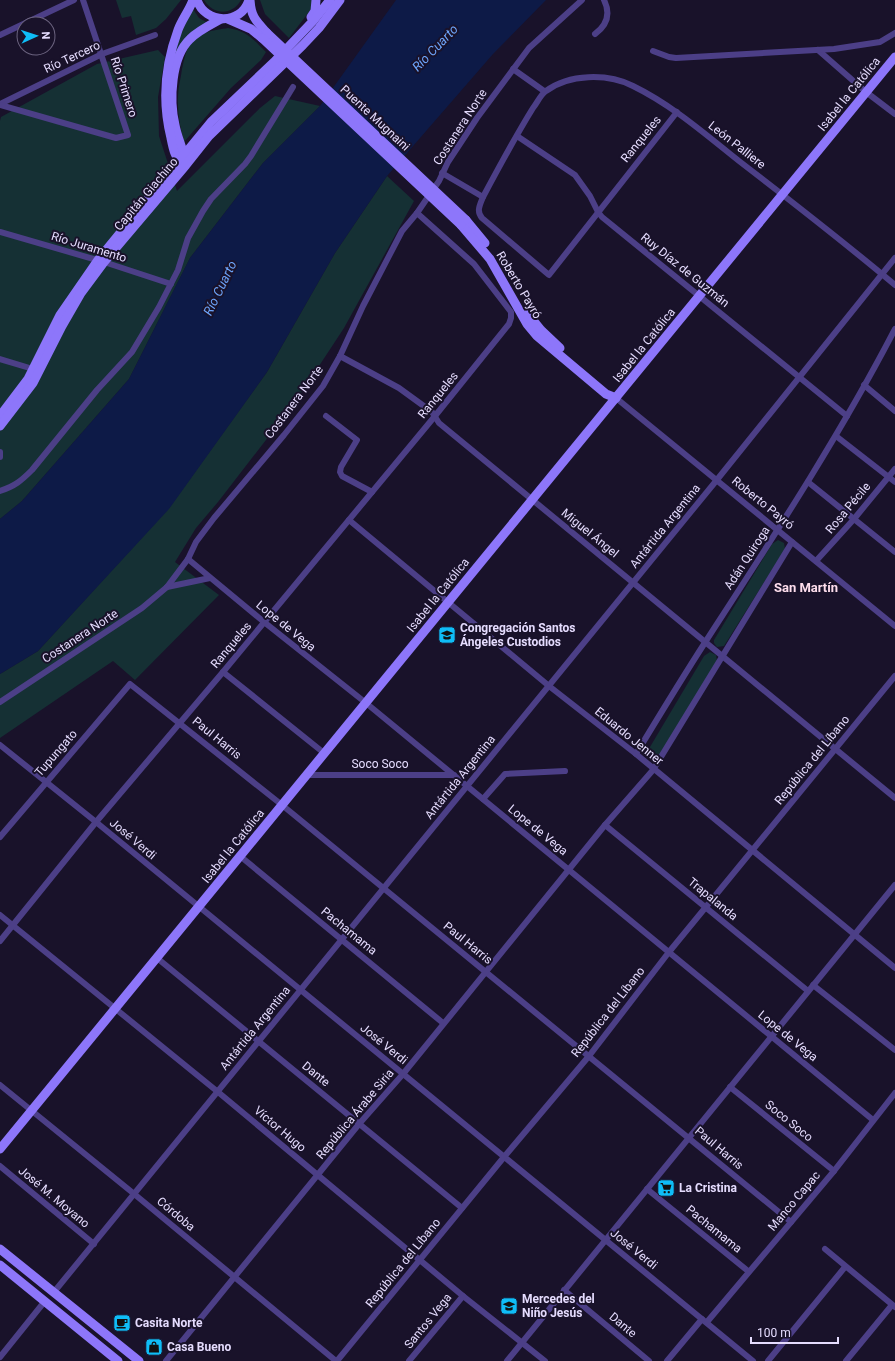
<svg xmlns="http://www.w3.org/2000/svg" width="895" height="1361" font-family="Roboto,sans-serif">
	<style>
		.green { fill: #153034 }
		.water { fill: #0d1a47 }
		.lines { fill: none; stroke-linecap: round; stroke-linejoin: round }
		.street { stroke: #4c3f87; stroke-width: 6 }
		.secondary { stroke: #8d76fa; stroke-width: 9 }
		.secondary-bridge { stroke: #8d76fa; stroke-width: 9 }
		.labels { text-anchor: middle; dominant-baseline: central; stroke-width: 4; stroke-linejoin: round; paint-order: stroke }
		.street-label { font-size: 12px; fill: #e5dcfe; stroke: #19122a }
		.poi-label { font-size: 12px; font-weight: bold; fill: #e5dcfe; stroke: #19122a; text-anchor: start }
		.water-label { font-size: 13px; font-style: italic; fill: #6da4fa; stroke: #19122a }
		.neighbourhood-label { font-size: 13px; font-weight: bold; fill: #fedeed; stroke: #19122a }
	</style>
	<rect width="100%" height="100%" fill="#19122a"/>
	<g class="green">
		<polygon points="116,0 181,0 166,19 156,28 136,35 131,16 122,18"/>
		<path d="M204,0h37c-9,16 -28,15 -37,0z"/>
		<polygon points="260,0 312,0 312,8 289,38 265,14"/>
		<path d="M193,9l6,9 9,5c-30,15 -30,22 -37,53l4,-31z"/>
		<path d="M228,28c19,3 25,11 38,24l-5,8 -30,28 -47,54c-4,-15 -7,-30 -6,-46 0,-9 3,-18 4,-27 2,-8 3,-17 8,-24 7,-13 25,-15 38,-17z"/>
		<polygon points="158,50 165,57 158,97 159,136 177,191 260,108 275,96 320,106 263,163 190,258 129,379 22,501 0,519 0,121 1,117 97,64"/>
		<polygon points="387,176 414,201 344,328 296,401 218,502 196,528 175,562 219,595 135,680 113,661 0,738 0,674 38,651 169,508 267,372 335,253"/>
		<polygon points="778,540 784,543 785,549 724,646 717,647 714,643 714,640 772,544"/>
		<polygon points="710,652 716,655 717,661 657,759 649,759 646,755 647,752 704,656"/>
	</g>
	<polygon class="water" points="396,0 546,0 493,54 387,176 335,253 267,372 169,509 38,651 0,674 0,519 22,501 129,379 190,258 263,163 320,106"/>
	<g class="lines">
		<g class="street">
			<path d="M595,34c12,-9 16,-20 9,-34"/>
			<polyline points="0,35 74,0"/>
			<polyline points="818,50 866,92 895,114"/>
			<polyline points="653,51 669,57 676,58 834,49 880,42 895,33"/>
			<polyline points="513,69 544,91"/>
			<polyline points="0,104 102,54 155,35"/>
			<polyline points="0,105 116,138 128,135 83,0"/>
			<path d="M677,112l-128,163 -67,-57c-6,-7 -2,-13 1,-21 16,-30 32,-60 50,-89 4,-5 8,-14 13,-17 23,-17 61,-18 87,-5 39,19 72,48 106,75 52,40 105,81 156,124"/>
			<polyline points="517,136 575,175 590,196 598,212 602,217 847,416"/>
			<polyline points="442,173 483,197"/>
			<polyline points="0,232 104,262 171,284"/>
			<polyline points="340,356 399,388 432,412 439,423 895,798"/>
			<polyline points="0,359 33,369"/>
			<polyline points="864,385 895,411"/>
			<polyline points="616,398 895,626"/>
			<polyline points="326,416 357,440 341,467 340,472 342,476 372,492"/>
			<polyline points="836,436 895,482"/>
			<polyline points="0,452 0,457"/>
			<polyline points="808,482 895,552"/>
			<path d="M0,491c15,-5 21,-10 32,-21l65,-80 35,-38 27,-45 19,-37 10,-32 15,-27 8,-12 34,-35 6,-8 42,-69"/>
			<polyline points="349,520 549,686 636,754 895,968"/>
			<polyline points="188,559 264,622 366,703 873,1120"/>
			<polyline points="816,561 854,519 895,469"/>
			<polyline points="167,587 210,578"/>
			<polyline points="223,672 324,753"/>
			<polyline points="0,702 142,608 167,587 188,559 196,542 214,518 284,435 323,386 340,356 363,306 402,231 417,213 439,181 448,162 477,118 529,48 582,0"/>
			<polyline points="0,745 96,822 753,1361"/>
			<path d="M636,754c23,-38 46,-76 70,-113 66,-102 133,-204 189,-312"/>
			<polyline points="307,775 454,775"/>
			<polyline points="483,799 505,774 565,771"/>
			<polyline points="605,825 808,991"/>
			<polyline points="0,837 130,684 282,805 791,1222"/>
			<polyline points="240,856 443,1023"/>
			<polyline points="0,915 218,1092 463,1296 545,1361"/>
			<polyline points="0,941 96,822 223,672 435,416 509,324 511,318 511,312 474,264 417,213"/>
			<polyline points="157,958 462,1208"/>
			<polyline points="813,985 895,1050"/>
			<polyline points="0,1085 133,1193 336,1361"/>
			<polyline points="730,1087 834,1171"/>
			<polyline points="0,1166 94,1244"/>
			<polyline points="647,1189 748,1271"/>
			<polyline points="825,1249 895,1307"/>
			<polyline points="564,1290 649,1361"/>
			<polyline points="54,1292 716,481 895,258"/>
			<polyline points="707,1322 834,1171 895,1093"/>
			<polyline points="0,1357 45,1301"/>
			<polyline points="166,1361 359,1124 403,1074 605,825 653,770 792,542"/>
			<polyline points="337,1361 504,1157 589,1056 669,952 895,676"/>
			<polyline points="409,1361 463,1296"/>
			<polyline points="507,1361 895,885"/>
			<polyline points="667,1361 702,1319"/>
			<polyline points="768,1361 845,1267"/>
			<polyline points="846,1361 892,1305"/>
		</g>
		<g class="secondary">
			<path d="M197,0c8,24 44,26 52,0"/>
			<path d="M250,0c1,17 6,21 17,33"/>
			<polyline points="311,17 315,11 316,0"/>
			<polyline points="228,19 251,29 262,38"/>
			<path d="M185,160c-2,-12 -8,-23 -10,-35 -6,-25 -4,-68 15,-86 8,-8 20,-14 31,-20"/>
			<path d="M184,164c-9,-4 -11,-16 -13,-26 -9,-36 -6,-73 7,-108 4,-11 11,-19 15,-30"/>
			<polyline points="466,220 485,243"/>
			<polyline points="461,225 490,259 527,324 537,336 606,394 616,398"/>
			<polyline points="528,314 541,330 560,348"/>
			<polyline points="0,416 28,379 60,315 98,260 211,122 274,62 313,21 330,0"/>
			<polyline points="0,426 33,383 62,326 81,293 104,262 186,165 209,136 303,45 319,28 340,0"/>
			<polyline points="0,1149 895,57"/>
			<polyline points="0,1249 139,1361"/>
			<polyline points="0,1265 118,1361"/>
		</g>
		<g class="secondary-bridge">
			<polyline points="267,33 466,220"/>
			<polyline points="262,38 461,225"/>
		</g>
	</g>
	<defs>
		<symbol id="school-square" viewBox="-11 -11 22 22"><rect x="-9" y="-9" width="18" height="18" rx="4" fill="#0fbdf7" stroke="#19122a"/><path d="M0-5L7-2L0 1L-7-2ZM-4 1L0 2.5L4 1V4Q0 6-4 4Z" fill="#111"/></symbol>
		<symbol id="supermarket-square" viewBox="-11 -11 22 22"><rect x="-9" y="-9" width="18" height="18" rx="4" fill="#0fbdf7" stroke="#19122a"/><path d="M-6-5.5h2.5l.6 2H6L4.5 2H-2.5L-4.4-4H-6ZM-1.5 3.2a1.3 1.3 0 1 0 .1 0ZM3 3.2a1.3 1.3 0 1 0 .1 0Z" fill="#111"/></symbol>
		<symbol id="cafe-square" viewBox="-11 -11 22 22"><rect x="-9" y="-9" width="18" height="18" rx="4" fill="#0fbdf7" stroke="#19122a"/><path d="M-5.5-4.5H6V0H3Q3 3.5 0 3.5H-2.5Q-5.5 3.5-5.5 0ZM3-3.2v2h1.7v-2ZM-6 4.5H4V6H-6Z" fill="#111"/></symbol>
		<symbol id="shop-square" viewBox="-11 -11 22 22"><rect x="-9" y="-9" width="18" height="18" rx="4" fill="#0fbdf7" stroke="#19122a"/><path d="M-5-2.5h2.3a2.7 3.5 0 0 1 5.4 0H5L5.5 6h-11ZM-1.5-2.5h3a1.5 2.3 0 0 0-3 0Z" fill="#111"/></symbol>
	</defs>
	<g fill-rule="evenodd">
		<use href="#school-square" x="437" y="625" width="20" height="20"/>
		<use href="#supermarket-square" x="656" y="1178" width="20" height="20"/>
		<use href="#school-square" x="499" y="1296" width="20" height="20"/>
		<use href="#cafe-square" x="112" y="1313" width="20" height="20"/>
		<use href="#shop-square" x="144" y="1337" width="20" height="20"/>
	</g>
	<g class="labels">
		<g class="street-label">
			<text transform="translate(72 57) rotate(-25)">Río Tercero</text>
			<text transform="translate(124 87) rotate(72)">Río Primero</text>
			<text transform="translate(849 94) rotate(-51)">Isabel la Católica</text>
			<text transform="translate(375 118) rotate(43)">Puente Mugnaini</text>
			<text transform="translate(460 127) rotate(-57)">Costanera Norte</text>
			<text transform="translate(641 139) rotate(-51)">Ranqueles</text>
			<text transform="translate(737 145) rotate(38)">León Palliere</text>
			<text transform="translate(146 194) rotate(-50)">Capitán Giachino</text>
			<text transform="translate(89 247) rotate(17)">Río Juramento</text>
			<text transform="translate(685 270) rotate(39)">Ruy Díaz de Guzmán</text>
			<text transform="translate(519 285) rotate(59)">Roberto Payró</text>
			<text transform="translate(644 345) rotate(-51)">Isabel la Católica</text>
			<text transform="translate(438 395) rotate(-51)">Ranqueles</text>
			<text transform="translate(294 402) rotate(-53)">Costanera Norte</text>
			<text transform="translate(763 503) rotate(39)">Roberto Payró</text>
			<text transform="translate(848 508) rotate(-50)">Rosa Pécile</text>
			<text transform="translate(665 526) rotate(-51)">Antártida Argentina</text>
			<text transform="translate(590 533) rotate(39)">Miguel Ángel</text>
			<text transform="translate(747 558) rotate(-57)">Adán Quiroga</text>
			<text transform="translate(438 595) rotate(-51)">Isabel la Católica</text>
			<text transform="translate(286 626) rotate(39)">Lope de Vega</text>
			<text transform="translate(80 636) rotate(-33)">Costanera Norte</text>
			<text transform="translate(231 645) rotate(-50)">Ranqueles</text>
			<text transform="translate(629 736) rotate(39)">Eduardo Jenner</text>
			<text transform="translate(217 738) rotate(39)">Paul Harris</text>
			<text transform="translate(56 753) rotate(-49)">Tupungato</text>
			<text transform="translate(812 760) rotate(-51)">República del Líbano</text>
			<text x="380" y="764">Soco Soco</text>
			<text transform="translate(460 777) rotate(-51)">Antártida Argentina</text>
			<text transform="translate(538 830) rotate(39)">Lope de Vega</text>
			<text transform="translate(133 839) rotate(40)">José Verdi</text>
			<text transform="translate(233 846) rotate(-51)">Isabel la Católica</text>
			<text transform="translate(713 899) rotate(39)">Trapalanda</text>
			<text transform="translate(349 931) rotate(39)">Pachamama</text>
			<text transform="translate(468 943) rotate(39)">Paul Harris</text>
			<text transform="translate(608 1012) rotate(-52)">República del Líbano</text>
			<text transform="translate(255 1028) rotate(-51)">Antártida Argentina</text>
			<text transform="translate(788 1036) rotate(39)">Lope de Vega</text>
			<text transform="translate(384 1044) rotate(39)">José Verdi</text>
			<text transform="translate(316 1074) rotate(39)">Dante</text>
			<text transform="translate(355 1114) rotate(-50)">República Árabe Siria</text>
			<text transform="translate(789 1121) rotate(39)">Soco Soco</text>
			<text transform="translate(280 1129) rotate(40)">Víctor Hugo</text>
			<text transform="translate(719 1148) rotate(40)">Paul Harris</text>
			<text transform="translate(54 1197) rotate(40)">José M. Moyano</text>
			<text transform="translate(794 1201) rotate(-50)">Manco Capac</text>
			<text transform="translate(176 1214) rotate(40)">Córdoba</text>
			<text transform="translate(714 1229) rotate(39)">Pachamama</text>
			<text transform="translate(634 1249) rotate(39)">José Verdi</text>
			<text transform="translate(403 1263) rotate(-51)">República del Líbano</text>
			<text transform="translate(428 1321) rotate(-51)">Santos Vega</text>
			<text transform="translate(623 1325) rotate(40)">Dante</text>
		</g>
		<g class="poi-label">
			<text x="460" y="628">Congregación Santos<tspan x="460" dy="14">Ángeles Custodios</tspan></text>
			<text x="679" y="1188">La Cristina</text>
			<text x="522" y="1299">Mercedes del<tspan x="522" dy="14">Niño Jesús</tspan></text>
			<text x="135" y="1323">Casita Norte</text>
			<text x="167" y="1347">Casa Bueno</text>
		</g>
		<g class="water-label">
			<text transform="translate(435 48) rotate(-46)">Río Cuarto</text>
			<text transform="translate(220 288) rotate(-64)">Río Cuarto</text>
		</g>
		<g class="neighbourhood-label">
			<text x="806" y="587">San Martín</text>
		</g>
	</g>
	<g transform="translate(36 36) rotate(87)"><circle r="19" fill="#19122a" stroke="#6b637f"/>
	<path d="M0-3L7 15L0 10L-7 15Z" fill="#0fbdf7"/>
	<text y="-6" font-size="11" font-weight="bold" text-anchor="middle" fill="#e5dcfe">N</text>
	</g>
	<path d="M751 1337v6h87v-6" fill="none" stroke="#e5dcfe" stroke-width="2"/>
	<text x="757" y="1337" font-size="12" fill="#e5dcfe" stroke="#19122a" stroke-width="3" paint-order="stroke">100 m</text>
</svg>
